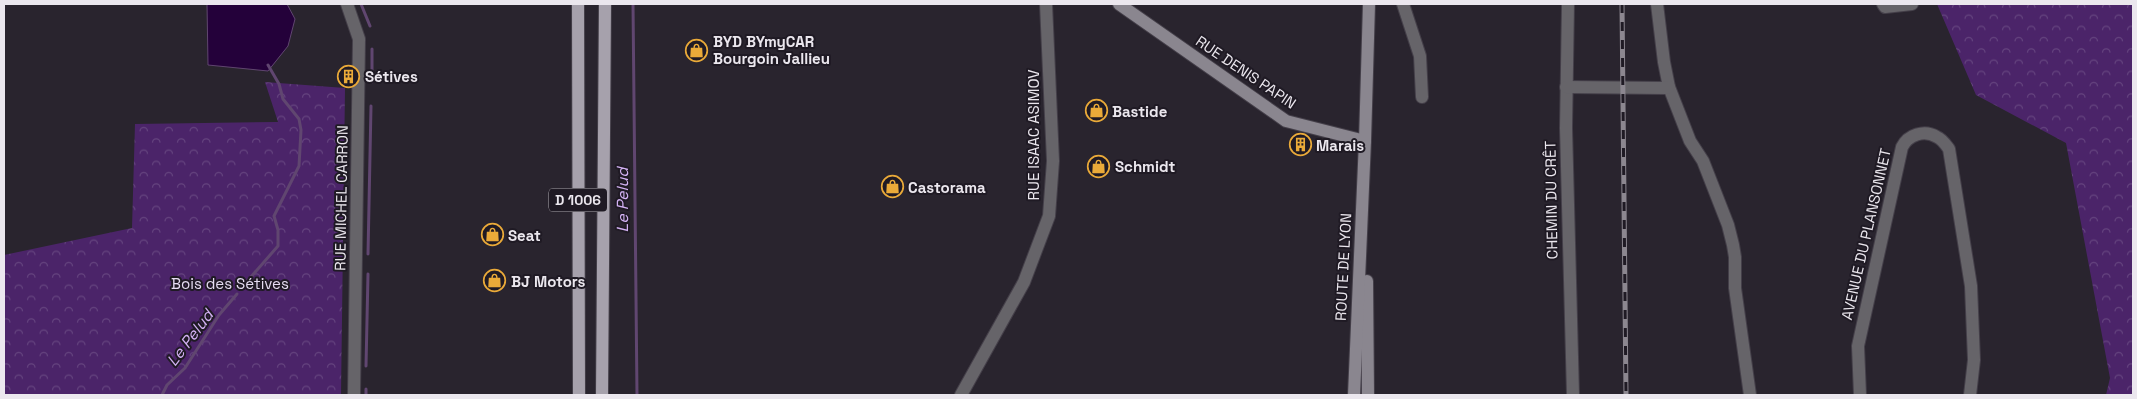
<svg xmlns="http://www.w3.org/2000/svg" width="2137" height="399" font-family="'Space Grotesk',sans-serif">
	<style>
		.forest { fill: url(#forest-crowns) }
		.water { fill: #24013a; stroke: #604670 }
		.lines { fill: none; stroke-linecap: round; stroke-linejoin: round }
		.stream { stroke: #604670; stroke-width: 3 }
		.street-casing { stroke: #443f49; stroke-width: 14 }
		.secondary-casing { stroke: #443f49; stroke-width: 14 }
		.primary-casing { stroke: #443f49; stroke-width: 14 }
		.street { stroke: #666469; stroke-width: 12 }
		.secondary { stroke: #8a868f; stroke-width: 12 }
		.primary { stroke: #a6a1ac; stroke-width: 12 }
		.rail-casing { stroke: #8c8790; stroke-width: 5 }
		.rail { stroke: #1f1a24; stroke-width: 3; stroke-dasharray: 9; stroke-linecap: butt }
		.labels { text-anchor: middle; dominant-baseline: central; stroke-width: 4; stroke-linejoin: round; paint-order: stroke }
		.shield { fill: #1f1a24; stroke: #aeaab1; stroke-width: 1 }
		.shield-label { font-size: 14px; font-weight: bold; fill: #ebe7ee }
		.poi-label { font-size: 15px; font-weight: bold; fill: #ebe7ee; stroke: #1f1a24; text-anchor: start }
		.street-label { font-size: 15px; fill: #ebe7ee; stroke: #1f1a24 }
		.park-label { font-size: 15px; fill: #e6dcf2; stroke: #1f1a24 }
		.water-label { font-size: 16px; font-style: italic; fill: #d2b1f2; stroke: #1f1a24 }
	</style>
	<defs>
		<pattern id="forest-crowns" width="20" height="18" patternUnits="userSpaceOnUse" patternTransform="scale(1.25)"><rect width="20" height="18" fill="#4b2469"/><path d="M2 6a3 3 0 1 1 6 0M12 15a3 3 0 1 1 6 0" fill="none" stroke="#65447f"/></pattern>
	</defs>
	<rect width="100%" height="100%" fill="#29242e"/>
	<g class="forest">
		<polygon points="1937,4 2133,4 2133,395 2106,395 2110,378 2066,143 1976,95"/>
		<polygon points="265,82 345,88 341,395 4,395 4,255 132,228 135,124 278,122"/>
	</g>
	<polygon class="water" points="207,4 287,4 295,19 288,46 268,71 208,65"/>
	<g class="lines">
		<g class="stream">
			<polyline points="361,4 370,26"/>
			<polyline points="633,4 637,395"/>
			<polyline points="372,82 372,49"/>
			<polyline points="368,254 371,106"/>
			<polyline points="243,286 278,246 278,230 274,216 299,166 301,130 299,119 283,99 279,84 268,65"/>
			<polyline points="366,366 368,274"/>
			<polyline points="162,395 167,385 185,368 219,315 237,294"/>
			<polyline points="366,395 366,389"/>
		</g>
		<defs>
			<g id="street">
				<polyline points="347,4 359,39 354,395"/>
				<polyline points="1403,4 1420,56 1422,97"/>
				<polyline points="1568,4 1566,128 1573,395"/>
				<polyline points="1657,4 1664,62 1669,87 1690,141 1703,161 1728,225 1733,245 1735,257 1735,288 1750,395"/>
				<polyline points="1883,4 1885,7 1912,4"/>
				<polyline points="1566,87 1664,88 1669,87"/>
				<polyline points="961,395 1024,282 1049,216 1053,161 1046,4"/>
				<path d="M1860,395l-2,-49 44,-199c6,-12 22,-18 35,-10 5,2 9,8 12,12l22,137 3,74 -4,35"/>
			</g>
			<g id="secondary">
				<polyline points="1119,4 1286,121 1365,141"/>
				<polyline points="1367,281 1368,395"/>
				<polyline points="1354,395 1365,141 1369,4"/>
			</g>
			<g id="primary">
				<polyline points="578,4 579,395"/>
				<polyline points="602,395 605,4"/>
			</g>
		</defs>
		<use href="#street" class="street-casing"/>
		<use href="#secondary" class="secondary-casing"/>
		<use href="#primary" class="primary-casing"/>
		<use href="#street" class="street"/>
		<use href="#secondary" class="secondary"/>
		<use href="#primary" class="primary"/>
		<defs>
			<polyline id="rail" points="1622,4 1626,395"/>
		</defs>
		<use href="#rail" class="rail-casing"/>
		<use href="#rail" class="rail"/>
	</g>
	<defs>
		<symbol id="shop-ring" viewBox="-11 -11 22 22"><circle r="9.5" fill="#1f1a24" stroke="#eaaa39" stroke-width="1.5"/><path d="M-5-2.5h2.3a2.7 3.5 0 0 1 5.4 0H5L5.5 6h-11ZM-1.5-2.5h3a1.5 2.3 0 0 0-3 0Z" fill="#eaaa39"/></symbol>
		<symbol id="building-ring" viewBox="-11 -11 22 22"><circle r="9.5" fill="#1f1a24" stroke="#eaaa39" stroke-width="1.5"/><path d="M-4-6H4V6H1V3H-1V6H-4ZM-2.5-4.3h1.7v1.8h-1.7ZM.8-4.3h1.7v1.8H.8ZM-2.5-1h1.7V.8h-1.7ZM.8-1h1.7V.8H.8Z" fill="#eaaa39"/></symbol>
	</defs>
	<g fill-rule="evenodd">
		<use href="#shop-ring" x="684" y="38" width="25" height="25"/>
		<use href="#building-ring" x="336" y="64" width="25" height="25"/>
		<use href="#shop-ring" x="1084" y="98" width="25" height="25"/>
		<use href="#building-ring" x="1288" y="132" width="25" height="25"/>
		<use href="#shop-ring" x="1086" y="154" width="25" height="25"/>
		<use href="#shop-ring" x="880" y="174" width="25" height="25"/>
		<use href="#shop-ring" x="480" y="222" width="25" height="25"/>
		<use href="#shop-ring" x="482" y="268" width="25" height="25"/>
	</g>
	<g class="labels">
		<rect class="shield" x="549" y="188.5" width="58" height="23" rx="4"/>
		<g class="shield-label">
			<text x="578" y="200">D 1006</text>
		</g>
		<g class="poi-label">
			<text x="713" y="41">BYD BYmyCAR<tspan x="713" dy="17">Bourgoin Jallieu</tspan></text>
			<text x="365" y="76">Sétives</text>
			<text x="1112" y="111">Bastide</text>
			<text x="1316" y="145">Marais</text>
			<text x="1115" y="166">Schmidt</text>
			<text x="908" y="187">Castorama</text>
			<text x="508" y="235">Seat</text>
			<text x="511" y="281">BJ Motors</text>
		</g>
		<g class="street-label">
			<text transform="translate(1246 72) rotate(34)">RUE DENIS PAPIN</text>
			<text transform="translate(1033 135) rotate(-90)">RUE ISAAC ASIMOV</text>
			<text transform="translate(341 198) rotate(-89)">RUE MICHEL CARRON</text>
			<text transform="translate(1551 200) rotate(-91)">CHEMIN DU CRÊT</text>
			<text transform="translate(1866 234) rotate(-77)">AVENUE DU PLANSONNET</text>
			<text transform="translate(1343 267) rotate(-87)">ROUTE DE LYON</text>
		</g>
		<g class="park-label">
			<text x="230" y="283">Bois des Sétives</text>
		</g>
		<g class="water-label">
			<text transform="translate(622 200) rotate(-90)">Le Pelud</text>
			<text transform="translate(190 338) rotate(-53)">Le Pelud</text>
		</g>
	</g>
	<rect width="2137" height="399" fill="none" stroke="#ebe7ee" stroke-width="10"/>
</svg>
